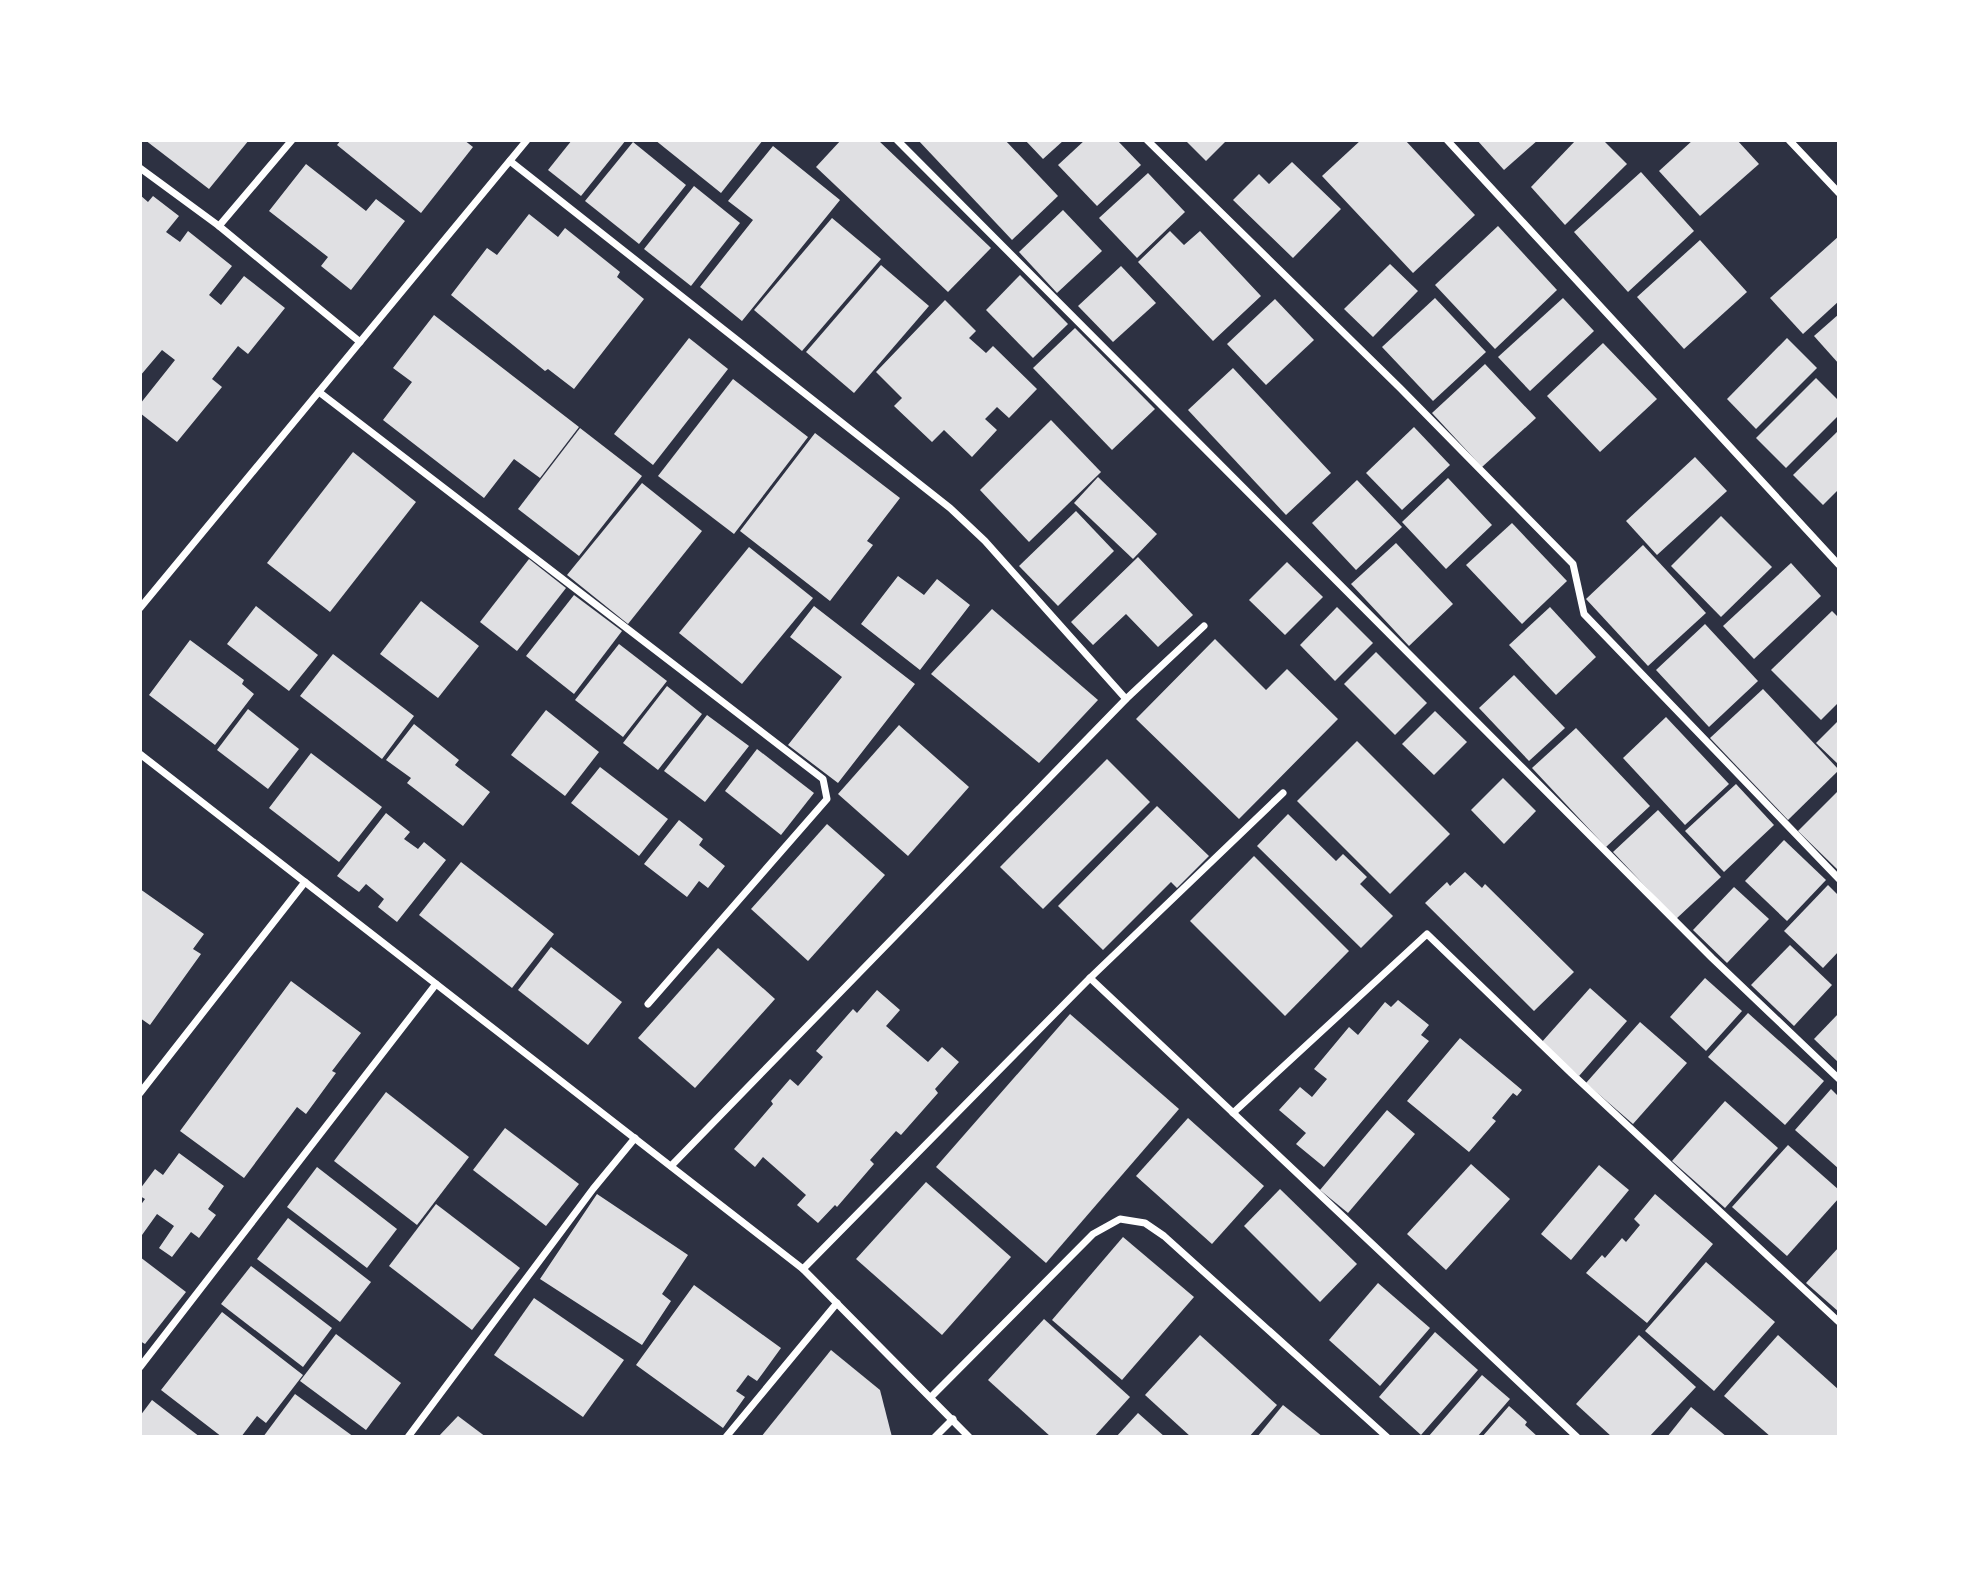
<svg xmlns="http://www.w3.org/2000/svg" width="1979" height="1577" font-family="Cabin,sans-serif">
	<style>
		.building { fill: #e0e0e3 }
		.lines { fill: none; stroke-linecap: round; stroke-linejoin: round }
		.minor { stroke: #fff; stroke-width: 7 }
	</style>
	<rect width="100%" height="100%" fill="#2d3142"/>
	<g class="building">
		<polygon points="145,140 249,140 209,189"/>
		<polygon points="341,140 464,140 473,147 421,213 337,145"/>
		<polygon points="572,140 626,140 581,196 548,170"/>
		<polygon points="655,140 763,140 721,193"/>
		<polygon points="841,140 878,140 991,248 948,292 816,167"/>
		<polygon points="918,140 1005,140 1058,196 1012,240"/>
		<polygon points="1025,140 1064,140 1043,159"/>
		<polygon points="1085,140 1117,140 1141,165 1097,206 1058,165"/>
		<polygon points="1185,140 1227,140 1206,161"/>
		<polygon points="1361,140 1405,140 1475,215 1413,273 1322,176"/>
		<polygon points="1477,140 1538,140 1504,170"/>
		<polygon points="1576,140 1603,140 1627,164 1565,225 1531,187"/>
		<polygon points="1693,140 1737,140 1759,164 1700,216 1659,171"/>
		<polygon points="633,142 686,185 639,244 585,201"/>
		<polygon points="773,146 840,200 742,321 700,287 753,220 728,201"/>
		<polygon points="1292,162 1341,209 1293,258 1233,200 1259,174 1269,184"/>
		<polygon points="306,164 366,211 376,199 405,221 351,290 321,266 328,257 269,211"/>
		<polygon points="1641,172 1694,231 1628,292 1574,232"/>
		<polygon points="1148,173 1185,212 1137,258 1099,218"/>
		<polygon points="694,186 740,223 691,286 644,249"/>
		<polygon points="140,195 148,202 153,196 179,216 166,232 180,242 188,231 232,266 209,295 221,305 244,276 285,308 248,354 238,346 212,379 222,387 177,442 140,413 140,404 175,360 162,350 140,376"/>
		<polygon points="1063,210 1102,251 1057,293 1019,252"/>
		<polygon points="529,214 558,237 565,228 620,272 617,277 644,299 574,389 548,369 545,371 451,295 487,248 497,255"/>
		<polygon points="832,218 881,259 802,351 754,310"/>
		<polygon points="1498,226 1557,290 1495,349 1435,285"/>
		<polygon points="1170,231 1184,245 1200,231 1261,296 1213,341 1138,262"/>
		<polygon points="1839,236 1839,301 1803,334 1770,298"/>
		<polygon points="1700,240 1747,292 1684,349 1637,297"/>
		<polygon points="1390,264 1418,291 1373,337 1344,309"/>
		<polygon points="881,265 929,306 854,393 806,352"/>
		<polygon points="1121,266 1156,303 1113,342 1078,306"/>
		<polygon points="1020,275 1068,324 1033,358 986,310"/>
		<polygon points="1435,298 1486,352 1433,401 1382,347"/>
		<polygon points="1563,298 1594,331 1530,391 1498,357"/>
		<polygon points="1275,299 1314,340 1266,385 1227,344"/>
		<polygon points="945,300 976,331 969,338 986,353 993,346 1037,389 1009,418 997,407 985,419 997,430 972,457 944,430 932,442 894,406 902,398 876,372"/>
		<polygon points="1839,314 1839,364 1814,336"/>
		<polygon points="434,315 579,427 540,478 514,459 484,498 383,420 412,382 393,368"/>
		<polygon points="1075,328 1155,409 1112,450 1033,368"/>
		<polygon points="689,338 728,369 653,465 614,434"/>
		<polygon points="1787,338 1817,368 1756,429 1727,399"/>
		<polygon points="1603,343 1657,399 1600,452 1547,396"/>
		<polygon points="1485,364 1536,418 1482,467 1432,413"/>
		<polygon points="1233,368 1331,473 1286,515 1188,410"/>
		<polygon points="1816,378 1839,401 1839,415 1786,468 1756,438"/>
		<polygon points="733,379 808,437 734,534 658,476"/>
		<polygon points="1051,420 1101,472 1029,542 980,490"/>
		<polygon points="1414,427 1450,465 1402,510 1366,473"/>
		<polygon points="580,428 642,476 579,556 518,509"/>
		<polygon points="1839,430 1839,489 1823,505 1793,475"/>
		<polygon points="815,433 900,498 867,541 873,545 830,601 740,531"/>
		<polygon points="353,452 416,502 330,612 267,563"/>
		<polygon points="1695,457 1727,491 1657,555 1626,521"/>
		<polygon points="1098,477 1157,534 1133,559 1074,503"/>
		<polygon points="1448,478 1492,525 1446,569 1402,522"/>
		<polygon points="1357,480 1402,527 1356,570 1312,523"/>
		<polygon points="642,483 702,531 628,624 567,575"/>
		<polygon points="1076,511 1114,551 1058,606 1019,566"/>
		<polygon points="1721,516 1772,567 1721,617 1671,566"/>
		<polygon points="1512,523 1567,581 1522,624 1466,565"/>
		<polygon points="1396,543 1453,604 1409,646 1351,584"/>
		<polygon points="1643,545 1706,613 1648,666 1586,599"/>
		<polygon points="749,547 813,598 742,684 679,633"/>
		<polygon points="1138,557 1193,615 1158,647 1126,614 1093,645 1071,622"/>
		<polygon points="529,559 566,588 517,651 480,622"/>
		<polygon points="1287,562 1323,597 1285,635 1249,600"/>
		<polygon points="1791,563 1821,596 1754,659 1723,626"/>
		<polygon points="898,576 924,595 937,579 970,605 920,670 861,624"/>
		<polygon points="574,595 622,631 574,694 526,656"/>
		<polygon points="421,601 479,646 438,698 380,654"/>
		<polygon points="256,606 318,655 289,691 227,644"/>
		<polygon points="814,606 915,684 838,783 788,745 842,677 790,637"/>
		<polygon points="1337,607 1373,643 1335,681 1300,645"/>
		<polygon points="1550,607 1596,657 1556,695 1509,645"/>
		<polygon points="992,609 1098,700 1039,763 931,674"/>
		<polygon points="1832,611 1839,618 1839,702 1821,720 1771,670"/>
		<polygon points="1705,624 1758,681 1709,727 1656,670"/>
		<polygon points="1215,639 1266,690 1287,669 1338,719 1239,819 1136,719"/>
		<polygon points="190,640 244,680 242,684 254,694 215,745 149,695"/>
		<polygon points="619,644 667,681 623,737 575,700"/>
		<polygon points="1376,652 1427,703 1395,735 1344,684"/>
		<polygon points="333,654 414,716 382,759 300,696"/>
		<polygon points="1514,675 1565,728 1529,761 1479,708"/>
		<polygon points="667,686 702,714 658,770 623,743"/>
		<polygon points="1763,689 1839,770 1788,820 1710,738"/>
		<polygon points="248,709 299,749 268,789 217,750"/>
		<polygon points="546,710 599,752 565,796 511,755"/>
		<polygon points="1435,711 1467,742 1434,775 1402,744"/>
		<polygon points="707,715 749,746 705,802 664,771"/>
		<polygon points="1666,717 1729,784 1685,825 1623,758"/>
		<polygon points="1839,720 1839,765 1816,743"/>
		<polygon points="414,724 459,760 455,765 490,792 463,826 407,783 411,778 386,760"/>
		<polygon points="899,725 969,787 908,856 838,794"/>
		<polygon points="1576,728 1650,806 1606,847 1532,768"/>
		<polygon points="1357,741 1450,834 1390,894 1297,801"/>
		<polygon points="757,749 814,793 781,835 725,791"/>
		<polygon points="311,753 382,807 339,862 269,808"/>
		<polygon points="1107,759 1150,802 1043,909 1000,867"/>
		<polygon points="600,767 668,819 639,856 571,803"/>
		<polygon points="1503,778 1536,811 1504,844 1471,810"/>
		<polygon points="1736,784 1774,825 1724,872 1685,831"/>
		<polygon points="1839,790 1839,871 1798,831"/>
		<polygon points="1157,806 1209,856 1177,888 1171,882 1103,950 1058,906"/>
		<polygon points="1658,810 1721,877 1676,919 1613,852"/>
		<polygon points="386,813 410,832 404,839 418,849 424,842 446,860 397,922 378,907 384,899 366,884 359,892 337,876"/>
		<polygon points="1288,814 1336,861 1343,854 1367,877 1360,884 1393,916 1361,948 1257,846"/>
		<polygon points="679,820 703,839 699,845 725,866 708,888 699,881 687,897 644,864"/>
		<polygon points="827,824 885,875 808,961 751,909"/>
		<polygon points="1784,840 1826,880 1787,921 1745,881"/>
		<polygon points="1254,856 1349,951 1285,1016 1190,921"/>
		<polygon points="461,862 554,934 512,988 419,915"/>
		<polygon points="1465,872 1482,888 1485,884 1574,972 1534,1011 1425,903 1447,882 1450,886"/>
		<polygon points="1828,885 1839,896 1839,951 1823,968 1784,931"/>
		<polygon points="1734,887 1769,919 1727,963 1693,930"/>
		<polygon points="140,889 204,934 193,949 201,954 150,1025 140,1018"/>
		<polygon points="1790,945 1832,985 1794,1026 1751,985"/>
		<polygon points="551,947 622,1002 588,1045 518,990"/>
		<polygon points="718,948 775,999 695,1088 638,1038"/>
		<polygon points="1705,978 1742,1011 1706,1051 1670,1017"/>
		<polygon points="291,981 361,1033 332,1071 336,1073 306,1114 297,1107 244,1178 180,1131"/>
		<polygon points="1590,988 1627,1021 1579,1076 1541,1043"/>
		<polygon points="877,990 900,1010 886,1026 928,1062 942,1047 959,1062 935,1089 938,1093 901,1135 896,1131 870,1160 874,1164 837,1207 835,1205 818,1223 797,1205 806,1195 763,1157 755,1167 734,1149 773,1104 771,1101 790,1079 798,1086 823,1057 816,1051 853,1009 857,1013"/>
		<polygon points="1398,1000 1429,1025 1421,1035 1429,1041 1324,1167 1296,1144 1306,1133 1279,1110 1300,1087 1312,1097 1327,1079 1314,1069 1349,1027 1358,1035 1385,1002 1391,1007"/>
		<polygon points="1748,1013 1824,1081 1785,1125 1708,1057"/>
		<polygon points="1839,1013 1839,1063 1814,1039"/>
		<polygon points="1070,1014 1179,1109 1046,1263 936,1167"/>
		<polygon points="1640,1022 1687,1063 1633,1124 1586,1083"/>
		<polygon points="1460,1038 1522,1090 1517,1096 1513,1093 1492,1118 1496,1121 1469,1152 1407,1101"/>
		<polygon points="1831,1089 1839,1097 1839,1169 1795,1130"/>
		<polygon points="386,1092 469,1157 417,1225 334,1161"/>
		<polygon points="1725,1101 1778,1148 1725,1208 1672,1161"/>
		<polygon points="1387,1110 1415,1134 1348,1213 1320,1190"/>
		<polygon points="1188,1118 1264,1186 1212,1244 1136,1176"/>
		<polygon points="505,1128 579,1184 546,1226 473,1170"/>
		<polygon points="1788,1145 1839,1190 1839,1198 1787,1256 1732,1207"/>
		<polygon points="179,1153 224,1186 208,1209 216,1215 199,1238 191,1232 172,1257 159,1248 174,1226 157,1214 142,1235 140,1234 140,1206 145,1199 140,1196 140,1189 155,1169 163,1175"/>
		<polygon points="1471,1164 1510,1199 1446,1270 1407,1234"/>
		<polygon points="1599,1165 1629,1190 1571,1260 1541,1234"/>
		<polygon points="317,1167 397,1229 367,1268 287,1207"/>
		<polygon points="926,1182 1011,1257 942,1335 856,1259"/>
		<polygon points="1280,1189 1357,1264 1320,1302 1244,1226"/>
		<polygon points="597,1194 688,1255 662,1294 671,1301 642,1345 540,1279"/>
		<polygon points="1655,1194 1713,1244 1647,1323 1586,1273 1602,1255 1605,1258 1622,1238 1626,1242 1640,1225 1634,1219"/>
		<polygon points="436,1204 520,1268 472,1330 389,1266"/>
		<polygon points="288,1218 371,1282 340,1322 257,1259"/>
		<polygon points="1123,1237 1194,1297 1122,1380 1052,1320"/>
		<polygon points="1839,1247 1839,1312 1806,1283"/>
		<polygon points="140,1257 186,1292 145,1344 140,1341"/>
		<polygon points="1706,1262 1775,1322 1714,1391 1645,1331"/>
		<polygon points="251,1266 332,1328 303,1367 221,1304"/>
		<polygon points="1378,1283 1430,1328 1380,1386 1329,1340"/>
		<polygon points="694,1285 781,1348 757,1381 748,1375 736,1391 745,1397 723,1428 636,1365"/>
		<polygon points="534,1298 624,1360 583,1417 494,1355"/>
		<polygon points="222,1312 303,1375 266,1423 257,1416 241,1437 222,1437 161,1390"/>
		<polygon points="1044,1319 1130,1397 1094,1437 1051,1437 988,1380"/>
		<polygon points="1435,1332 1478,1370 1421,1435 1379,1397"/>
		<polygon points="336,1334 401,1383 366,1430 300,1381"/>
		<polygon points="1200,1335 1277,1405 1249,1437 1191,1437 1145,1395"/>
		<polygon points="1639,1335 1696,1387 1649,1437 1612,1437 1576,1404"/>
		<polygon points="1778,1335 1839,1390 1839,1437 1771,1437 1724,1396"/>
		<polygon points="831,1350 880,1390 892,1437 761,1437"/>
		<polygon points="1482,1375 1510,1399 1477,1437 1428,1437"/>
		<polygon points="295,1394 354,1437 263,1437"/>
		<polygon points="152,1400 200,1437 140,1437 140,1416"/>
		<polygon points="1283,1405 1323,1437 1257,1437"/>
		<polygon points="1509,1406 1527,1422 1525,1425 1538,1437 1482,1437"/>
		<polygon points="1691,1407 1727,1437 1667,1437"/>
		<polygon points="1138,1413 1165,1437 1116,1437"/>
		<polygon points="458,1416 486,1437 438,1437"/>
	</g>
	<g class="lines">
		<g class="minor">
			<polyline points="897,140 1712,958 1839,1079"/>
			<polyline points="1147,140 1400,388 1573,564 1584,614 1839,879"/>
			<polyline points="1447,140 1839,565"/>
			<polyline points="1789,140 1839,193"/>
			<polyline points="510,161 950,508 985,541 1126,699"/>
			<polyline points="140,168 219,226 360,342"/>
			<polyline points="219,226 292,140"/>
			<polyline points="319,392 823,779 827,799 648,1004"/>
			<polyline points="140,608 527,140"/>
			<polyline points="140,754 803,1269 969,1437"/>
			<polyline points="1090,978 1577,1437"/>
			<polyline points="140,1093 305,882"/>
			<polyline points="1233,1113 1427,934 1571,1073 1839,1322"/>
			<polyline points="671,1166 1126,699 1204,626"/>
			<polyline points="803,1269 1090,978 1283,793"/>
			<polyline points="140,1367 436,984"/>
			<polyline points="931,1397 1093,1234 1120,1219 1145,1223 1164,1236 1387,1437"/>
			<polyline points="408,1437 593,1189 635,1138"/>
			<polyline points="726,1437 837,1303"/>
			<polyline points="935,1437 953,1419"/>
		</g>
	</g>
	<rect width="1979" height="1577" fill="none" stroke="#ffffff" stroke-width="284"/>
</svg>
